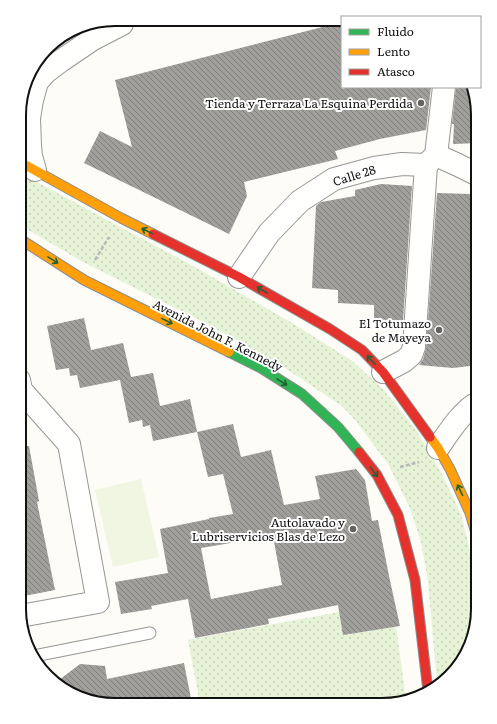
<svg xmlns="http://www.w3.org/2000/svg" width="497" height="724" font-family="Literata,serif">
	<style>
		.grass { fill: url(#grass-dots) }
		.pitch { fill: #f0f6e1 }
		.building { fill: url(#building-back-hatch); fill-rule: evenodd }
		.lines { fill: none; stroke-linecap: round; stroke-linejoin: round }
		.lane-casing { stroke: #979795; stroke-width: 13 }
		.street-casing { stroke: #979795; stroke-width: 24 }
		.fast-casing { stroke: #8e8d8b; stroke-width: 11 }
		.slow-casing { stroke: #8e8d8b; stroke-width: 11 }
		.jam-casing { stroke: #8e8d8b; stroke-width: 11 }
		.path { stroke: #b9b9b8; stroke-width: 2.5; stroke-dasharray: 4 2; stroke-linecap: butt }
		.lane { stroke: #fffffe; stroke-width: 11 }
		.street { stroke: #fffffe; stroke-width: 22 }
		.fast { stroke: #30b455; stroke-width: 9 }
		.slow { stroke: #ff9f0a; stroke-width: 9 }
		.jam { stroke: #e5322d; stroke-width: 9 }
		.oneway { stroke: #206233 }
		.poi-dot { fill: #646362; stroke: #fff; stroke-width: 1.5 }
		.labels { text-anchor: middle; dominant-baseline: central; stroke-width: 4; stroke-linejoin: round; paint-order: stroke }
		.poi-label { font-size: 12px; fill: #111; stroke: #fff; text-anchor: end }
		.street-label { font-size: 12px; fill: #111; stroke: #fff }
		.rim { fill: none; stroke: #111; stroke-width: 2 }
	</style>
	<defs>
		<pattern id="grass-dots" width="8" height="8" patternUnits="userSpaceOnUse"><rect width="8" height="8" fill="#e7f3d7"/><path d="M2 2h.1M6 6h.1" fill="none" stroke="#c5cfb8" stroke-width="1.8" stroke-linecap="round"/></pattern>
		<pattern id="building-back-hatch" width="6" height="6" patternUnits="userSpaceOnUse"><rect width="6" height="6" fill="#a19f9c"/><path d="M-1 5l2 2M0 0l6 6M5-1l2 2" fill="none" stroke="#82807e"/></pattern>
	</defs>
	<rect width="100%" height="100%" fill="#fdfcf7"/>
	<g class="grass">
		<polygon points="20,173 195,267 292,323 351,360 382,388 414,427 441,472 461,514 469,547 478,610 478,616 462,663 437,683 428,582 421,542 410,508 388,464 355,420 342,406 282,366 203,322 81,261 20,225"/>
		<polygon points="339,612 396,626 406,700 382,705 200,704 188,640"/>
	</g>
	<polygon class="pitch" points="141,479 159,557 113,567 95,490"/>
	<g class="building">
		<polygon points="342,22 342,89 350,87 431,87 426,130 380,139 335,151 338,159 244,182 247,196 229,234 84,163 100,131 132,147 115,80"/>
		<polygon points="456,87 472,87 478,115 478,143 453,144 454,124 452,124"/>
		<polygon points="381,184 412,186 403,321 374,319 374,305 338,303 338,290 312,288 316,206 321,202 355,196 355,190"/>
		<polygon points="437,193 470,194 470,210 478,209 478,365 453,368 419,365 423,359 426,348"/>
		<polygon points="84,318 91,350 123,343 131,377 153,373 160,406 190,399 197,432 153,441 150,425 143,427 142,420 129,423 120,380 80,388 77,375 70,376 69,368 56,370 47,326"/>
		<path d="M233,424l8,33 30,-7 13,55 36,-6 -5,-23 41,-7 9,11 7,41 6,-1 11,56 11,50 -57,9 -5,-30 -70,14 1,5 -74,14 -7,-39 -37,7 1,3 -31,5 -6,-32 53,-9 -8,-44 49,-10v-1l24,-4 -10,-40 -15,3 -11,-45zM273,536l9,49 -71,14 -10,-51z"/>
		<polygon points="19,446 29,446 39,501 37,502 55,590 19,597"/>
		<polygon points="184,663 192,704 103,704 57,685 55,683 80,664 105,666 107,679"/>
	</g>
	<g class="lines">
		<defs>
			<polyline id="lane" points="34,656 150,633"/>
			<g id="street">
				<polyline points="436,155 444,87"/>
				<polyline points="35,170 31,156 30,146 29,118 32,100 37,82 46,72 62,60 93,39 122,24"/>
				<polyline points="239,277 269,233 300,201 334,179 374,168 402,164 426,165 436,155 458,165 478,175"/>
				<polyline points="383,372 404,361 411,355 414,347 426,165"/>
				<polyline points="19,380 21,390 69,444 98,602 20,616"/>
				<path d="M438,448c8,-12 26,-40 40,-45"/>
			</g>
			<polyline id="fast" points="229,352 261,368 302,394 338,427 359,452"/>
			<g id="slow">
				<polyline points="20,162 121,218 153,234"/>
				<polyline points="20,239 84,280 229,352"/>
				<polyline points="430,437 438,448 450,469 470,513 478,540"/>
			</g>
			<g id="jam">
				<polyline points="153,234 239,277 330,329 362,350 383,372 430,437"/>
				<polyline points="359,452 377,475 398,515 415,580 428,691"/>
			</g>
		</defs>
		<use href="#lane" class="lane-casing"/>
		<use href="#street" class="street-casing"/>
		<use href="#fast" class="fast-casing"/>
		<use href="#slow" class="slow-casing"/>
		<use href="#jam" class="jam-casing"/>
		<g class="path">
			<polyline points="95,260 109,237"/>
			<polyline points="400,467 419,462"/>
		</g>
		<use href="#lane" class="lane"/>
		<use href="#street" class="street"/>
		<use href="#fast" class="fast"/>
		<use href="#slow" class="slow"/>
		<use href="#jam" class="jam"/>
	</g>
	<defs><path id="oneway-shaft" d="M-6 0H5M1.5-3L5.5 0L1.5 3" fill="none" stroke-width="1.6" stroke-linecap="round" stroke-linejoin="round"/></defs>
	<g class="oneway">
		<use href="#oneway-shaft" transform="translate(147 231) rotate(-154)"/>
		<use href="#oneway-shaft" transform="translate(53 260) rotate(32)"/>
		<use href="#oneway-shaft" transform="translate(262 290) rotate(-150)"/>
		<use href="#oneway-shaft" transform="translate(167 321) rotate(26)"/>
		<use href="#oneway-shaft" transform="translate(371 360) rotate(-134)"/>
		<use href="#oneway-shaft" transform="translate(282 382) rotate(32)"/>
		<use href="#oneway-shaft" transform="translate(374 472) rotate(54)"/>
		<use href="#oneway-shaft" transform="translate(460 490) rotate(-115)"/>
	</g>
	<g class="poi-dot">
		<circle cx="421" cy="103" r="4"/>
		<circle cx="439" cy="330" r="4"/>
		<circle cx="353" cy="529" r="4"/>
	</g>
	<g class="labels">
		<g class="poi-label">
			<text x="413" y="103">Tienda y Terraza La Esquina Perdida</text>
			<text x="431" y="323">El Totumazo<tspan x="431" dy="14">de Mayeya</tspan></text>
			<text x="345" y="522">Autolavado y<tspan x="345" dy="14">Lubriservicios Blas de Lezo</tspan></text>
		</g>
		<g class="street-label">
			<text transform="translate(354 175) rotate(-17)">Calle 28</text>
			<text transform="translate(218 335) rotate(27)">Avenida John F. Kennedy</text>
		</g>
	</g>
	<path d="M0 0H497V724H0ZM115 26H382A89 89 0 0 1 471 115V609A89 89 0 0 1 382 698H115A89 89 0 0 1 26 609V115A89 89 0 0 1 115 26Z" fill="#fff" fill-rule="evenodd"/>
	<path class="rim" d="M115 26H382A89 89 0 0 1 471 115V609A89 89 0 0 1 382 698H115A89 89 0 0 1 26 609V115A89 89 0 0 1 115 26Z"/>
	<rect x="341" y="16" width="140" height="72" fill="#ffffff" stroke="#a0a0a0"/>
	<rect x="349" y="29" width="20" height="6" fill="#30b455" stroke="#a0a0a0"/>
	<text x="377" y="36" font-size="12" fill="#111111">Fluido</text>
	<rect x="349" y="49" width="20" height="6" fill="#ff9f0a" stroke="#a0a0a0"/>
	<text x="377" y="56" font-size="12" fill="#111111">Lento</text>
	<rect x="349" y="69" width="20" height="6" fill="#e5322d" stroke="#a0a0a0"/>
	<text x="377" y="76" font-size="12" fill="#111111">Atasco</text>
</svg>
